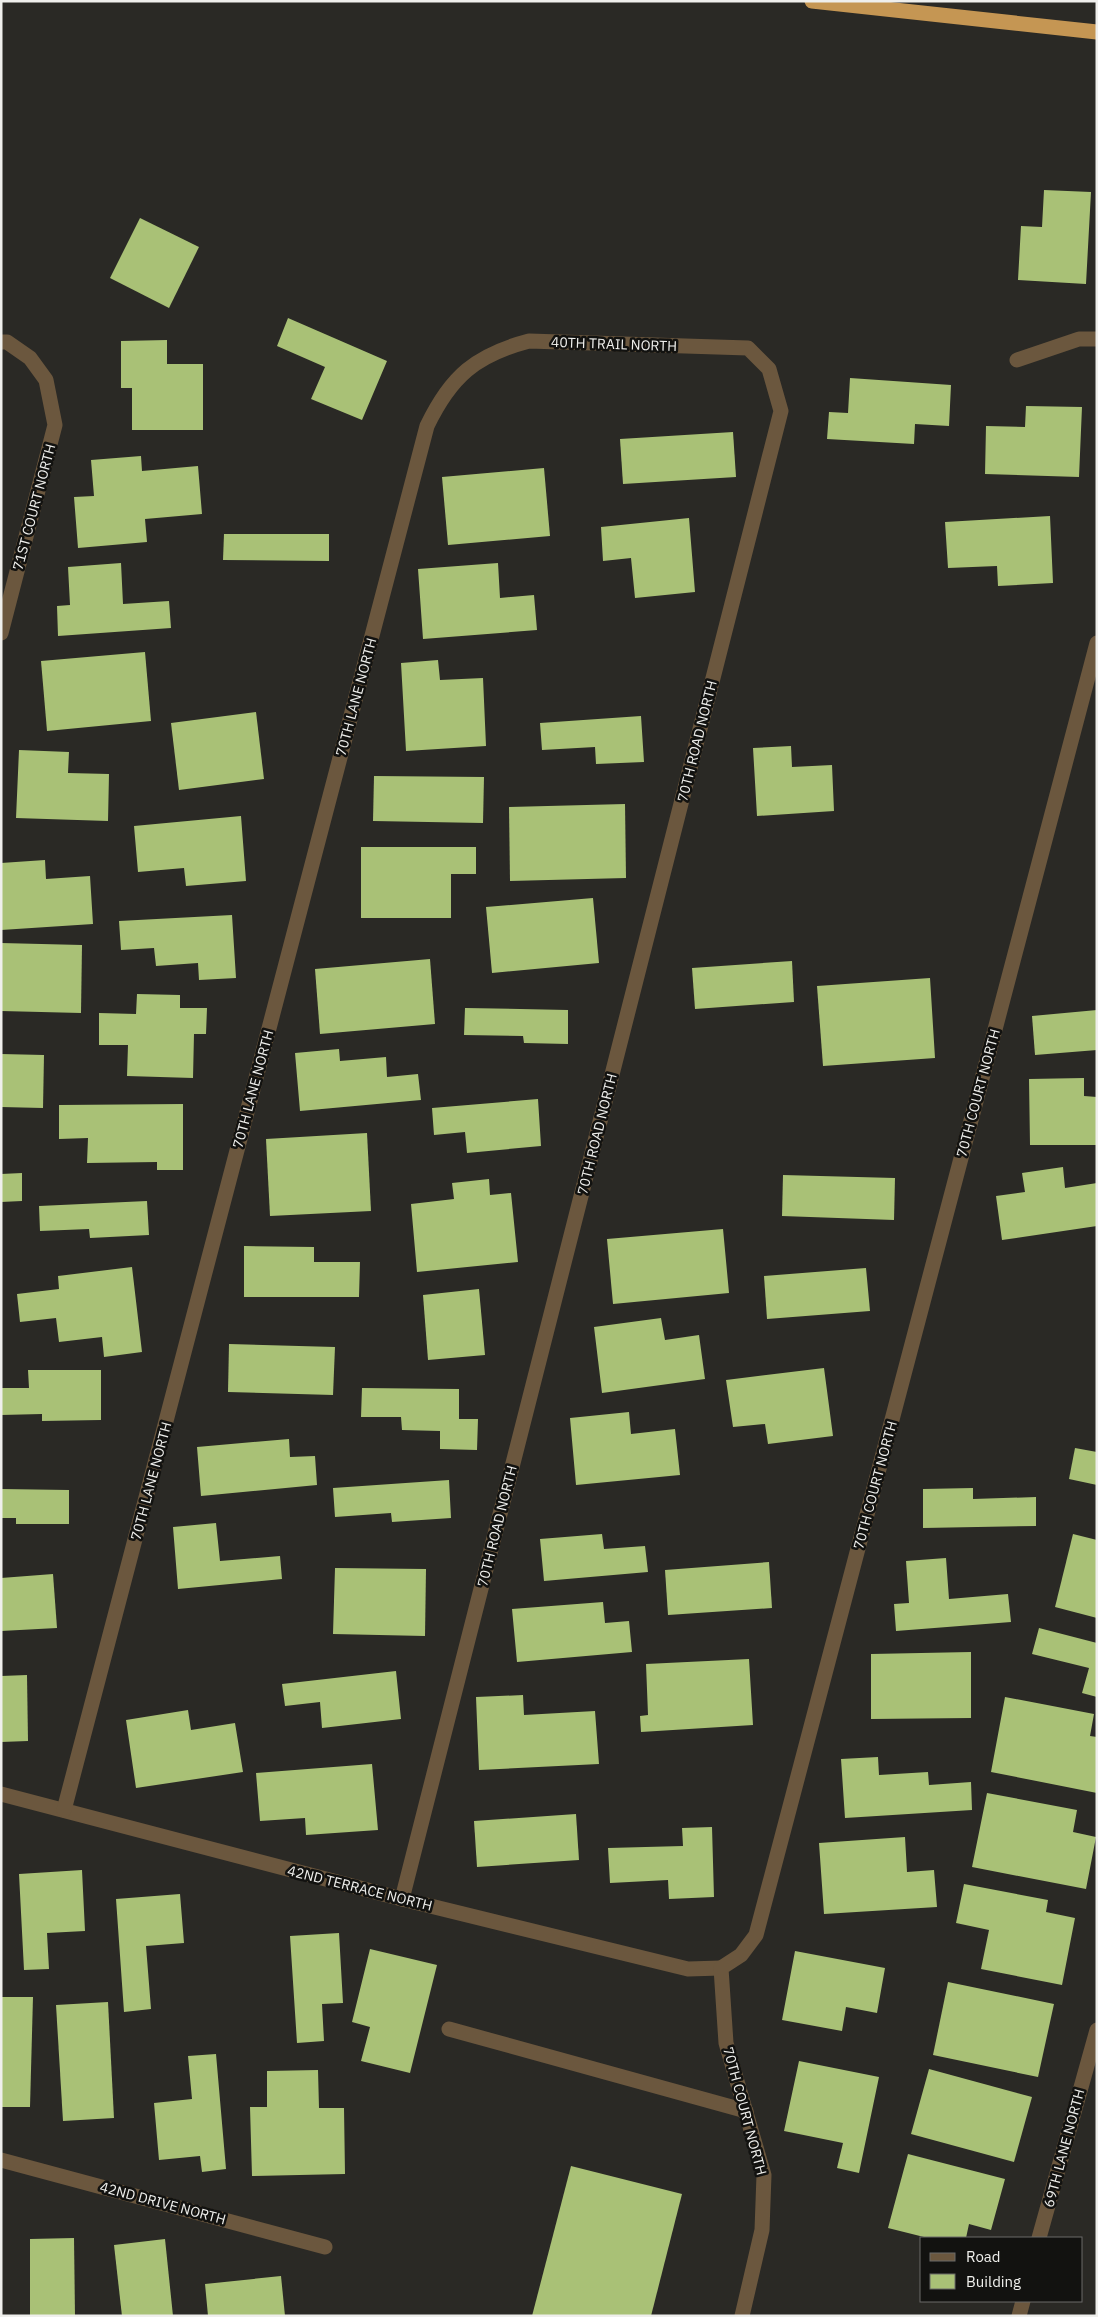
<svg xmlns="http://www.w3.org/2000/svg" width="1098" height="2317" font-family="'IBM Plex Sans',sans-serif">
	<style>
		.building { fill: #a9c176 }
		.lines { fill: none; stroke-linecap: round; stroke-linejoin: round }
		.service { stroke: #6b573e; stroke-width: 15 }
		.minor { stroke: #6b573e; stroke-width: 15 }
		.motorway { stroke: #c59653; stroke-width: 15 }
		.labels { text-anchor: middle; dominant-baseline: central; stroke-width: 5; stroke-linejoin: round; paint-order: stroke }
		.street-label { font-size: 14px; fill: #efefec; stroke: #121210 }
	</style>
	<rect width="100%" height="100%" fill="#2a2925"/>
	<g class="building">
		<polygon points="1044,190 1091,192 1086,284 1018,280 1021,226 1042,227"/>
		<polygon points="140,218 199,247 169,308 110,278"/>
		<polygon points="288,318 387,361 362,420 311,399 325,367 277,346"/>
		<polygon points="167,340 167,364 203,364 203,430 132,430 132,388 121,388 121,341"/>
		<polygon points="850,378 951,385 949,426 915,424 914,444 827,439 829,412 848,413"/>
		<polygon points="1026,406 1082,407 1079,477 985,474 986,426 1025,427"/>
		<polygon points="733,432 736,477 623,484 620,439"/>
		<polygon points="141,456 142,471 198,466 202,514 145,519 147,542 78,548 74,497 94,496 91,460"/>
		<polygon points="544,468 550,536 448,545 442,477"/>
		<polygon points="1050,516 1053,583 998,586 997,566 948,568 945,522"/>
		<polygon points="689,518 695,592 635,598 631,558 603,561 601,527"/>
		<polygon points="224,534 329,534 329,561 223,560"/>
		<polygon points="121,563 123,604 169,601 171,628 58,636 57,606 70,605 68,567"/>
		<polygon points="498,563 500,598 534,595 537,630 423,639 418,569"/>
		<polygon points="145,652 151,721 47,731 41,661"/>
		<polygon points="438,660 440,680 483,678 486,746 406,751 401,663"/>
		<polygon points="256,712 264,779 179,790 171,723"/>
		<polygon points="641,716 644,762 596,764 595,747 542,750 540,723"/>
		<polygon points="791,746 792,767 832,765 834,811 757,816 753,748"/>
		<polygon points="19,750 69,752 68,773 109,774 108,821 16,818"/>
		<polygon points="374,776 484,777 483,823 373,821"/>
		<polygon points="625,804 626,878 510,881 509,807"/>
		<polygon points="241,816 246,881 186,886 184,868 138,872 134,826"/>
		<polygon points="361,847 476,847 476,874 451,874 451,918 361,918"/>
		<polygon points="45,860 46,879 90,876 93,924 1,930 1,863"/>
		<polygon points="593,898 599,963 492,973 486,907"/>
		<polygon points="232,915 236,978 199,980 198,963 156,966 154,948 121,950 119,921"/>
		<polygon points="1,943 82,945 81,1013 1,1011"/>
		<polygon points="430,959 435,1024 320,1034 315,969"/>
		<polygon points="792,961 794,1002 695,1009 692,968"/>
		<polygon points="930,978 935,1058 823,1066 817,986"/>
		<polygon points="137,994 180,995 180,1008 207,1008 206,1034 194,1034 193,1078 127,1076 128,1045 99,1045 99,1013 136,1014"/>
		<polygon points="465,1008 568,1010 568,1044 524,1043 523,1036 464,1035"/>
		<polygon points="1097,1010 1097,1050 1035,1055 1032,1016"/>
		<polygon points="339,1049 340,1061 386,1057 387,1077 418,1074 421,1100 300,1111 295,1053"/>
		<polygon points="1,1054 44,1055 43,1108 1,1107"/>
		<polygon points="1084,1078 1084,1096 1097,1097 1097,1145 1030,1145 1029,1079"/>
		<polygon points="538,1099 541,1146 467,1153 465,1132 434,1135 432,1108"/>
		<polygon points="183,1104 183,1170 157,1170 157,1162 87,1163 88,1138 59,1139 59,1105"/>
		<polygon points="367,1133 371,1211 270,1216 266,1139"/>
		<polygon points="1063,1167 1065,1188 1097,1183 1097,1226 1002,1240 996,1196 1025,1192 1022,1173"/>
		<polygon points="22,1173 22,1201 1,1202 1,1174"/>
		<polygon points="783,1175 895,1178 894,1220 782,1216"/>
		<polygon points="489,1179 490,1195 511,1193 518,1262 417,1272 411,1204 454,1199 452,1183"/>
		<polygon points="147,1201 149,1235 90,1238 89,1229 40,1231 39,1206"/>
		<polygon points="723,1229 729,1293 613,1304 607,1239"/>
		<polygon points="244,1246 314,1247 314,1262 360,1262 359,1297 244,1297"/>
		<polygon points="132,1267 142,1352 104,1357 102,1337 59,1342 56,1318 20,1322 17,1294 59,1289 58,1276"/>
		<polygon points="866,1268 870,1311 767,1319 764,1276"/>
		<polygon points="479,1289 485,1355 428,1360 423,1295"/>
		<polygon points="661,1318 665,1340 699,1335 705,1379 602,1393 594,1327"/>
		<polygon points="229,1344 335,1347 333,1395 228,1392"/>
		<polygon points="824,1368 833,1436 768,1444 765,1424 733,1427 726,1380"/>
		<polygon points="28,1370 101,1370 101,1420 42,1421 42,1414 1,1415 1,1388 29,1388"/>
		<polygon points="362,1388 459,1389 459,1419 478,1419 477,1450 440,1449 440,1431 402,1430 401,1417 361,1417"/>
		<polygon points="629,1412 631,1434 675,1429 680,1475 576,1485 570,1418"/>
		<polygon points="289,1439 290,1457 315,1456 317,1485 201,1496 197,1447"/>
		<polygon points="1075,1448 1097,1452 1097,1485 1069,1479"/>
		<polygon points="449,1480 451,1518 392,1522 391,1513 335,1517 333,1488"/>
		<polygon points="973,1488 973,1499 1036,1497 1036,1526 923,1528 923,1489"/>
		<polygon points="1,1489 69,1490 69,1524 16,1524 16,1518 1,1518"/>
		<polygon points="216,1523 220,1561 280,1556 282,1579 178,1589 173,1527"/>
		<polygon points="602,1534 604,1549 645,1546 648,1572 544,1581 540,1539"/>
		<polygon points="1073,1534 1097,1540 1097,1618 1055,1607"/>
		<polygon points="946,1558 949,1599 1008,1594 1011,1622 896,1631 894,1604 909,1603 906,1561"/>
		<polygon points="769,1562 772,1608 668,1615 665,1570"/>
		<polygon points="335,1568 426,1569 425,1636 333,1634"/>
		<polygon points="53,1574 57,1628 1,1631 1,1578"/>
		<polygon points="603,1602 605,1623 629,1621 632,1652 517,1662 512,1609"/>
		<polygon points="1039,1628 1097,1643 1097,1697 1082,1693 1089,1668 1032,1654"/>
		<polygon points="971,1652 971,1718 871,1719 871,1654"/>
		<polygon points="749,1659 753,1725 641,1732 640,1716 648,1715 646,1664"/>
		<polygon points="396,1671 401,1719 322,1728 320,1702 285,1706 282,1684"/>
		<polygon points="27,1675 28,1741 1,1742 1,1676"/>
		<polygon points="523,1695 524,1715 595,1711 599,1764 479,1770 476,1697"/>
		<polygon points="1005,1697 1094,1714 1090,1736 1097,1737 1097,1793 991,1772"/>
		<polygon points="188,1710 191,1730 235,1723 243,1772 136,1788 126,1720"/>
		<polygon points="878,1757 879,1775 928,1772 929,1785 971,1782 972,1810 845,1818 841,1759"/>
		<polygon points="372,1764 378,1830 306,1835 305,1818 260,1821 256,1773"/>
		<polygon points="987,1793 1077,1810 1073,1832 1096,1837 1086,1889 972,1867"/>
		<polygon points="576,1814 579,1860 477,1867 474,1821"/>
		<polygon points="712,1827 714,1897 669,1899 668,1880 610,1883 608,1848 683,1846 682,1828"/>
		<polygon points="905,1837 907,1872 934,1870 937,1907 824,1914 819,1843"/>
		<polygon points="82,1870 85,1931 47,1933 49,1969 24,1970 19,1874"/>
		<polygon points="964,1884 1048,1900 1046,1912 1075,1918 1062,1985 981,1969 989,1930 956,1923"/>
		<polygon points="180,1894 184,1943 146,1946 151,2009 124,2012 116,1899"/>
		<polygon points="339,1933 343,2003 322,2004 324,2041 297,2043 290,1936"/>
		<polygon points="370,1949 437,1965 410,2073 361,2061 370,2027 352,2022"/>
		<polygon points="795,1951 885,1968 877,2013 846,2007 842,2031 782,2020"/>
		<polygon points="948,1982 1054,2004 1038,2077 933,2055"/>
		<polygon points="1,1997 33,1997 30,2107 1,2107"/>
		<polygon points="108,2002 114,2118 63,2121 56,2005"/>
		<polygon points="216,2054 226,2169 202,2172 200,2156 159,2160 154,2103 192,2099 188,2056"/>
		<polygon points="799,2061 879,2077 859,2173 837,2168 843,2143 784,2131"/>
		<polygon points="929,2069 1032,2097 1014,2162 911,2134"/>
		<polygon points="318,2070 319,2108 344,2108 345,2174 252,2176 250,2107 267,2107 267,2071"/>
		<polygon points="908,2154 1005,2179 991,2230 969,2224 966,2238 928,2238 888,2228"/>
		<polygon points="571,2166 682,2194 651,2316 532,2316"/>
		<polygon points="74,2238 75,2316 30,2316 30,2239"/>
		<polygon points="165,2239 173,2316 122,2316 114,2245"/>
		<polygon points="281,2276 285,2316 208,2316 205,2284"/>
	</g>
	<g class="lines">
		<polyline class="service" points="449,2029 746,2111"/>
		<g class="minor">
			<polyline points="1,342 7,342 30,358 46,380 55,425 1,633"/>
			<polyline points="1017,360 1079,339 1097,339"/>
			<polyline points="1,1794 402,1899 688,1969 721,1968"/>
			<path d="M64,1810l363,-1384c24,-50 49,-71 102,-85l219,7 21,21 12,42 -379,1488"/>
			<polyline points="1,2160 325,2247"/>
			<polyline points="1039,2238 1097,2030"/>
			<polyline points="742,2316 762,2230 764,2175 726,2043 721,1968 741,1955 756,1935 1097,643"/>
			<polyline points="1019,2316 1023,2301"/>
		</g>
		<polyline class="motorway" points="812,1 1097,32"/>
	</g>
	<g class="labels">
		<g class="street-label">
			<text transform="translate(614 344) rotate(2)">40TH TRAIL NORTH</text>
			<text transform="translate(34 507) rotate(-75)">71ST COURT NORTH</text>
			<text transform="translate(356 697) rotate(-75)">70TH LANE NORTH</text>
			<text transform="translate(697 741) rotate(-76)">70TH ROAD NORTH</text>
			<text transform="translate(253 1089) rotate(-75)">70TH LANE NORTH</text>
			<text transform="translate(978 1093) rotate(-75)">70TH COURT NORTH</text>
			<text transform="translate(597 1134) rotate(-76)">70TH ROAD NORTH</text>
			<text transform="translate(151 1481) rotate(-75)">70TH LANE NORTH</text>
			<text transform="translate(875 1485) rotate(-75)">70TH COURT NORTH</text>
			<text transform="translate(497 1526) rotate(-76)">70TH ROAD NORTH</text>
			<text transform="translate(360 1888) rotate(14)">42ND TERRACE NORTH</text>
			<text transform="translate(745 2111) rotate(75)">70TH COURT NORTH</text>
			<text transform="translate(1064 2148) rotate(-75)">69TH LANE NORTH</text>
			<text transform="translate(163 2203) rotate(15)">42ND DRIVE NORTH</text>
		</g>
	</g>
	<rect width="1098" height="2317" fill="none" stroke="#efefec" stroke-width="5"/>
	<rect x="920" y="2237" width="162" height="65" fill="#121210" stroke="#6a6a68"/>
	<rect x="930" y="2253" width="25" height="8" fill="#6b573e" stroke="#6a6a68"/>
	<text x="966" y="2262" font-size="15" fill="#efefec">Road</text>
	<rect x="930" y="2274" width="25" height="15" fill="#a9c176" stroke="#6a6a68"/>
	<text x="966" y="2287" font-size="15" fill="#efefec">Building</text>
</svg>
